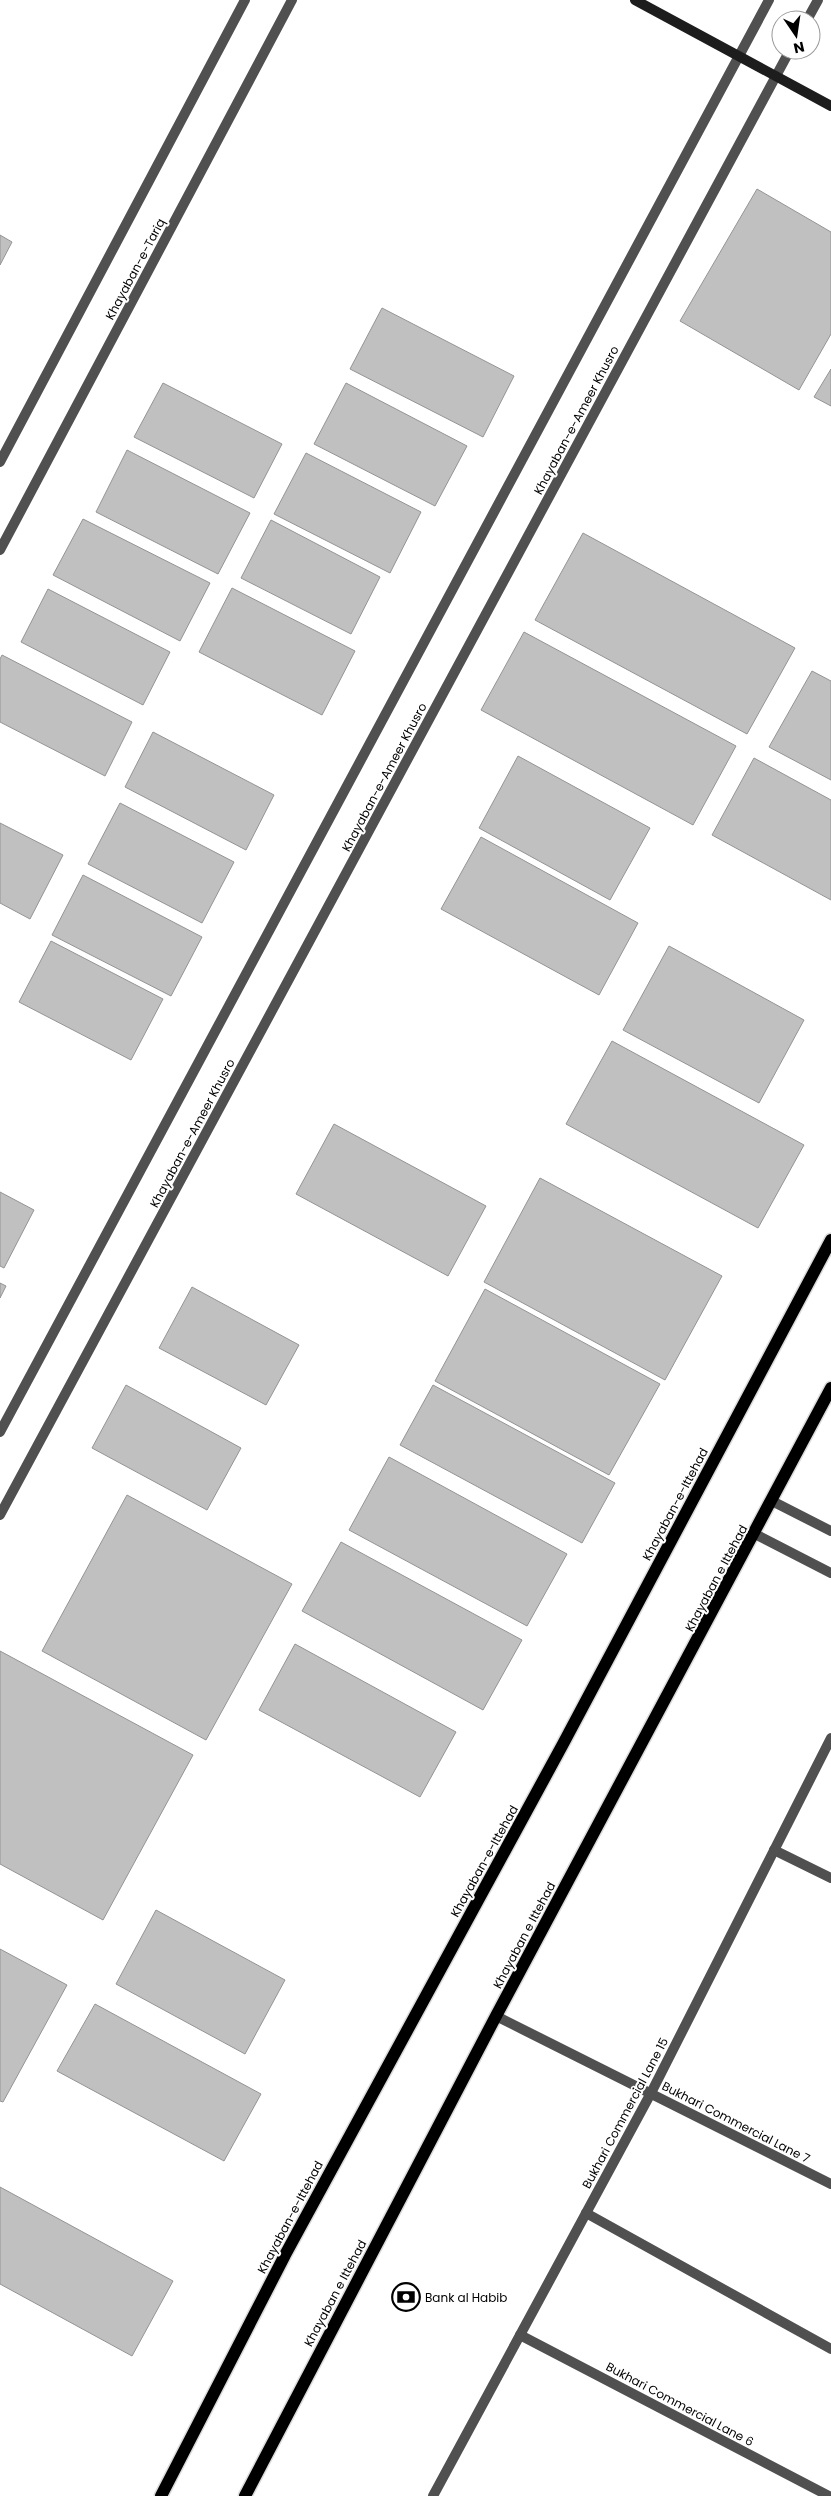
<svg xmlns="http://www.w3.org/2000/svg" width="831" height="2496" font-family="Poppins,sans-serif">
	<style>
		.building { fill: #c0c0c0; stroke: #949494 }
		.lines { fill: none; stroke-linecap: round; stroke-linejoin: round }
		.primary-casing { stroke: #dbdbdb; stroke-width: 15 }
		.street { stroke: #505050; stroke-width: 10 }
		.secondary { stroke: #1d1d1d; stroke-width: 10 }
		.primary { stroke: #000; stroke-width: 12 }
		.labels { text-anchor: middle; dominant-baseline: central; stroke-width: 4; stroke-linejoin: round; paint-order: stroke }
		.street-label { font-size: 12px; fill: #000; stroke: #fff }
		.poi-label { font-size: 12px; fill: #000; stroke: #fff; text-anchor: start }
	</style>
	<rect width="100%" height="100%" fill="#fff"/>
	<g class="building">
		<polygon points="757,189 831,232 831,334 799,390 680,321"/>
		<polygon points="0,235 12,242 0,265"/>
		<polygon points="382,308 514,376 483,437 350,369"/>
		<polygon points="831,369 831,406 814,397"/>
		<polygon points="163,383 282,444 254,498 134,437"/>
		<polygon points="346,383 467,446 435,506 314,444"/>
		<polygon points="127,450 250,513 218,574 96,512"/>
		<polygon points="306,453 421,512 390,573 274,514"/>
		<polygon points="83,519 210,583 180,641 53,575"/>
		<polygon points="271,520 380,577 351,634 241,578"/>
		<polygon points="583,533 795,648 747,734 535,620"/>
		<polygon points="232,588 355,651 322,715 199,652"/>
		<polygon points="48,589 170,652 143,705 21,642"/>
		<polygon points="524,632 736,746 693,825 481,710"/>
		<polygon points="2,655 132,722 105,776 0,722 0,659"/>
		<polygon points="812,671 831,681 831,780 769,747"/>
		<polygon points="153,732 274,795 246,850 125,787"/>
		<polygon points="518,756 650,828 610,900 479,828"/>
		<polygon points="754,758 831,800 831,900 712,835"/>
		<polygon points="120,803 234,862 202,923 88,864"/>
		<polygon points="0,823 63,855 30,919 0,903"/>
		<polygon points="481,837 638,923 599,995 441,909"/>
		<polygon points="83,875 202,937 171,996 52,935"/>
		<polygon points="51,941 163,999 131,1060 19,1002"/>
		<polygon points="669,946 804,1020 759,1103 623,1030"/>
		<polygon points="612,1041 804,1145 758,1228 566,1124"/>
		<polygon points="334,1124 486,1206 448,1276 296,1194"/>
		<polygon points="540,1178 722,1276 665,1380 484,1282"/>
		<polygon points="0,1192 34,1210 4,1268 0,1266"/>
		<polygon points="0,1283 6,1286 0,1298"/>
		<polygon points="192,1287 299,1345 266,1405 159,1348"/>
		<polygon points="485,1289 660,1384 609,1475 435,1381"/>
		<polygon points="126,1385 241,1448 207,1510 92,1448"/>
		<polygon points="433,1385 615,1483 582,1543 400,1445"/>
		<polygon points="389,1457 567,1554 527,1626 349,1530"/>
		<polygon points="127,1495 292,1584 206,1740 42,1651"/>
		<polygon points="341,1542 522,1640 483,1710 302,1611"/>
		<polygon points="295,1644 456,1732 420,1797 259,1710"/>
		<polygon points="0,1651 193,1755 103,1920 0,1864"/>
		<polygon points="156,1910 285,1980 245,2054 116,1984"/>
		<polygon points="0,1949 67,1985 3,2102 0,2101"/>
		<polygon points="95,2004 261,2094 224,2161 57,2071"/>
		<polygon points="0,2187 173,2281 132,2356 0,2284"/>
	</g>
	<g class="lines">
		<defs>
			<g id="primary">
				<polyline points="161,2496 285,2255 563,1744 831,1240"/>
				<polyline points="245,2496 496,2016 831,1388"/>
			</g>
		</defs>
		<use href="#primary" class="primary-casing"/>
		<g class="street">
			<polyline points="807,20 818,0"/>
			<polyline points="0,462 245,0"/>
			<polyline points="0,550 292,0"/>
			<polyline points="0,1432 769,0"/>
			<polyline points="772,1501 831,1531"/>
			<polyline points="0,1515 790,50"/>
			<polyline points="755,1534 831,1573"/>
			<polyline points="774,1850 831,1878"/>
			<polyline points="496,2016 831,2184"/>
			<polyline points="586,2213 831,2349"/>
			<polyline points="520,2335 829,2496"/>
			<polyline points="433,2496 651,2093 831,1738"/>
		</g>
		<polyline class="secondary" points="635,0 831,106"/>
		<use href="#primary" class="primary"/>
	</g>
	<defs>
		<symbol id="bank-ring" viewBox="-11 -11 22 22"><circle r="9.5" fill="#fff" stroke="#000" stroke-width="1.5"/><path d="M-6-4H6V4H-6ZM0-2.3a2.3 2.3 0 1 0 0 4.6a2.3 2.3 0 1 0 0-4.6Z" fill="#000"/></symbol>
	</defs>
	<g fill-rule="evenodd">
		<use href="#bank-ring" x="390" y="2281" width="32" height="32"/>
	</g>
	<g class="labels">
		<g class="street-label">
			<text transform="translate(135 269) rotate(-62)">Khayaban-e-Tariq</text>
			<text transform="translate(576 420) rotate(-62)">Khayaban-e-Ameer Khusro</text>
			<text transform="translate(384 777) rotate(-62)">Khayaban-e-Ameer Khusro</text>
			<text transform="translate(192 1133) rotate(-62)">Khayaban-e-Ameer Khusro</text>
			<text transform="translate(675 1504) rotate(-62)">Khayaban-e-Ittehad</text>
			<text transform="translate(716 1578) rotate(-62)">Khayaban e Ittehad</text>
			<text transform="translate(484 1861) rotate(-61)">Khayaban-e-Ittehad</text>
			<text transform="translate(524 1935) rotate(-62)">Khayaban e Ittehad</text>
			<text transform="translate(625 2113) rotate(-62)">Bukhari Commercial Lane 15</text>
			<text transform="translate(736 2122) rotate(27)">Bukhari Commercial Lane 7</text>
			<text transform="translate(290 2217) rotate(-62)">Khayaban-e-Ittehad</text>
			<text transform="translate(335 2293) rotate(-62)">Khayaban e Ittehad</text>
			<text transform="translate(680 2404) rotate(28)">Bukhari Commercial Lane 6</text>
		</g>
		<g class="poi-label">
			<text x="425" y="2297">Bank al Habib</text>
		</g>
	</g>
	<g transform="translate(796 35) rotate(167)"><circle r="24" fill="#ffffff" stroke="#999999"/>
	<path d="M0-4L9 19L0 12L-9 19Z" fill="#000000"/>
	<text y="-8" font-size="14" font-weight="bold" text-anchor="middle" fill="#000000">N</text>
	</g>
</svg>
